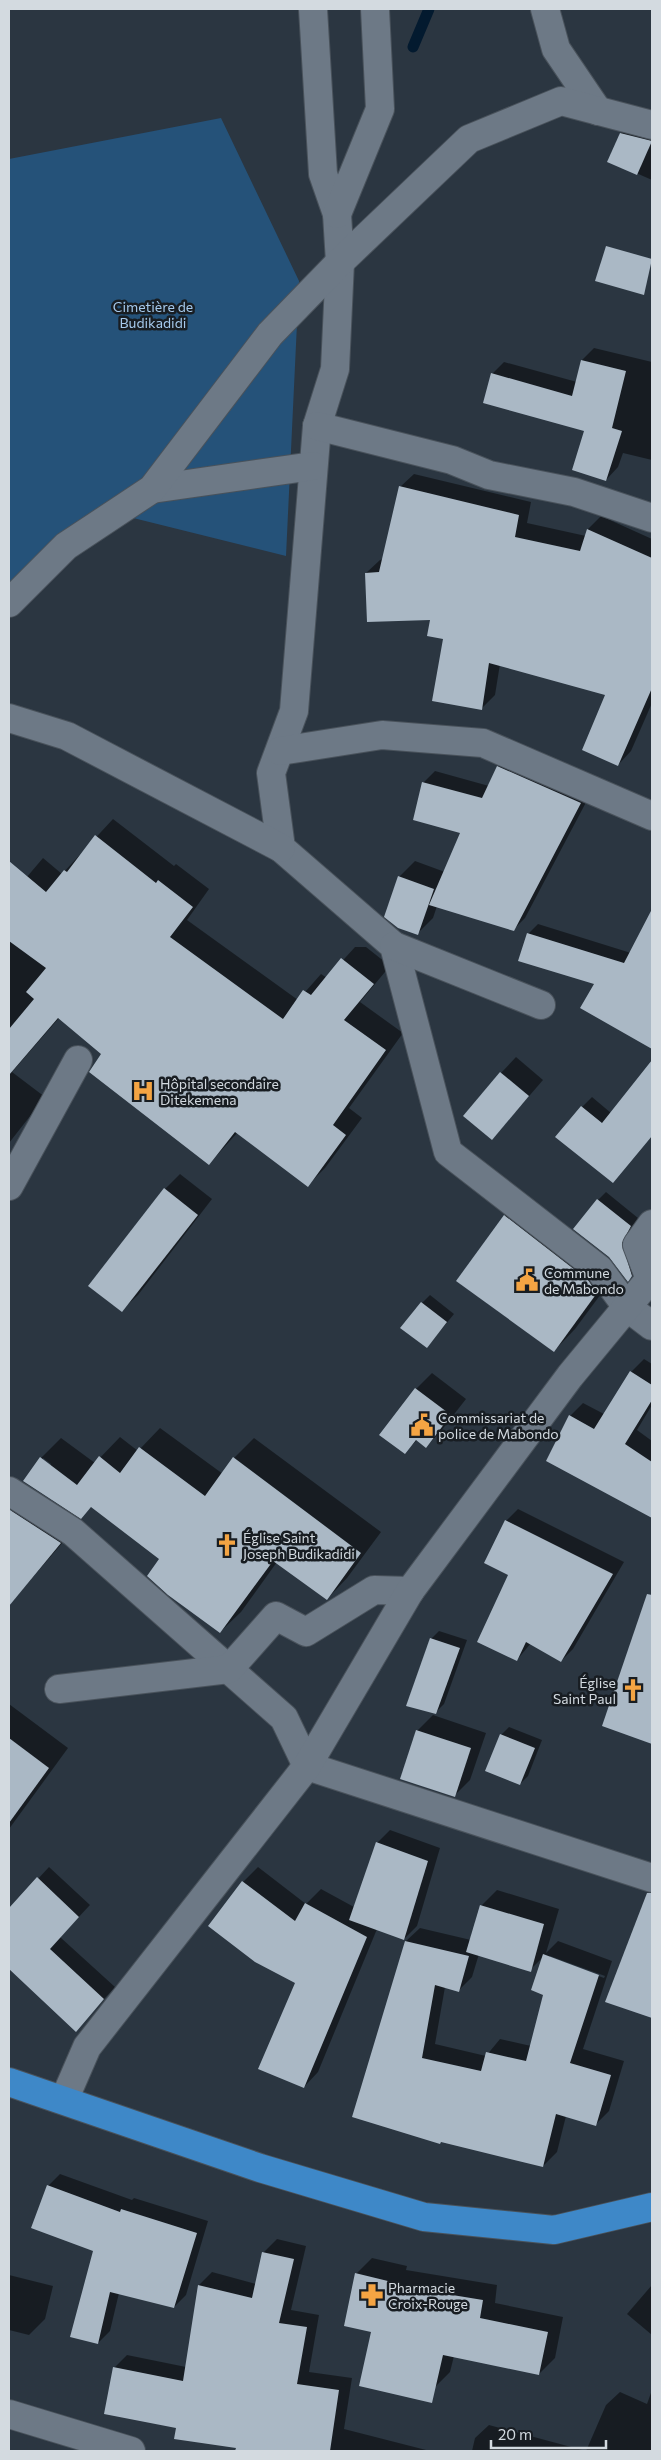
<svg xmlns="http://www.w3.org/2000/svg" width="661" height="2460" font-family="Commissioner,sans-serif">
	<style>
		.green { fill: #255279 }
		.shadow { fill: #0007; fill-rule: evenodd }
		.lines { fill: none; stroke-linecap: round; stroke-linejoin: round }
		.stream { stroke: #031a2f; stroke-width: 11 }
		.building { fill: #aab8c5 }
		.minor-casing { stroke: #49525b; stroke-width: 30 }
		.highway-casing { stroke: #49525b; stroke-width: 30 }
		.minor { stroke: #6d7986; stroke-width: 28 }
		.highway { stroke: #3e88c8; stroke-width: 28 }
		.labels { text-anchor: middle; dominant-baseline: central; stroke-width: 5; stroke-linejoin: round; paint-order: stroke }
		.park-label { font-size: 14px; fill: #a5c9ec; stroke: #181d22 }
		.poi-label { font-size: 14px; fill: #d3dae0; stroke: #181d22; text-anchor: start }
	</style>
	<rect width="100%" height="100%" fill="#2b3641"/>
	<polygon class="green" points="221,118 299,281 286,556 101,510 9,590 9,159"/>
	<g class="shadow">
		<polygon points="636,118 652,122 652,180 609,161 621,133"/>
		<polygon points="594,348 652,362 652,460 623,453 618,467 606,480 585,430 492,374 504,362 577,382 582,360"/>
		<polygon points="414,474 531,502 527,523 586,536 588,529 601,516 652,539 652,703 631,751 618,765 606,694 500,664 495,695 482,708 444,638 432,619 366,573 380,560 384,559 400,487"/>
		<polygon points="509,755 592,791 525,918 513,930 437,906 433,918 417,934 399,877 415,861 445,872 462,832 423,783 435,771 489,786 498,767"/>
		<polygon points="113,819 174,866 176,864 209,889 187,920 298,1000 321,974 327,978 355,947 366,947 390,966 360,1002 403,1033 349,1108 362,1118 325,1168 308,1185 238,1132 209,1164 103,1054 59,1018 12,1072 45,1097 9,1143 9,898 43,858 62,874"/>
		<polygon points="652,912 652,1048 582,1007 595,984 528,934 538,924 631,953"/>
		<polygon points="516,1057 543,1080 492,1139 501,1073"/>
		<polygon points="652,1062 652,1136 637,1152 582,1107 592,1097 611,1113"/>
		<polygon points="180,1174 212,1199 138,1295 122,1310 165,1189"/>
		<path d="M606,1192l32,26 -9,17 6,37 -7,8 -30,-80zM621,1237l9,28 -4,-4 -8,-23z"/>
		<polygon points="526,1195 609,1259 618,1271 575,1329 554,1351 505,1216"/>
		<polygon points="430,1295 454,1314 427,1347 422,1303"/>
		<polygon points="644,1359 652,1364 652,1405 637,1430 652,1441 652,1495 639,1509 570,1416 583,1403 604,1414 631,1372"/>
		<polygon points="432,1373 466,1399 441,1431 426,1447 417,1440 405,1452 381,1435 416,1389"/>
		<path d="M160,1428l63,46 11,-16 20,-20 127,94 -34,46 -20,21 -50,-37 -36,50 -21,20 -72,-56 13,-17 -69,-53 -11,11 -56,-36 16,-23 20,-20 34,25 25,-26 18,14zM43,1458l8,6 -1,2 -7,-5z"/>
		<polygon points="27,1496 76,1527 9,1605 9,1514"/>
		<polygon points="518,1509 624,1562 573,1649 561,1661 531,1643 517,1660 506,1521"/>
		<polygon points="652,1625 652,1740 650,1742 631,1646"/>
		<polygon points="439,1631 467,1640 444,1704 436,1712 431,1639"/>
		<polygon points="9,1704 68,1748 9,1829"/>
		<polygon points="433,1715 486,1733 470,1780 455,1795 417,1731"/>
		<polygon points="509,1727 542,1740 528,1776 520,1784 487,1770 501,1735"/>
		<polygon points="390,1830 440,1848 417,1926 404,1939 377,1929 318,2072 304,2087 296,1982 210,1926 243,1882 258,1867 306,1904 321,1889 354,1907 377,1843"/>
		<polygon points="49,1867 90,1905 60,1937 115,1987 76,2030 9,1969 9,1910"/>
		<path d="M497,1890l62,19 -13,44 12,-12 54,20 -29,88 41,12 -15,50 -13,13 -30,-8 -9,36 -14,14 -189,-50 52,-175 14,-13 51,12 10,-34zM479,1954l51,16 13,-13 2,37 -14,52 -31,-7 -14,17 -51,-12 10,-57 13,4 14,-14zM550,1956l55,20 -1,2 -54,-20z"/>
		<polygon points="643,1919 652,1923 652,2010 647,2015"/>
		<polygon points="60,2174 132,2200 134,2198 208,2221 186,2295 174,2307 119,2293 110,2331 98,2343 94,2250 48,2186"/>
		<polygon points="277,2239 306,2246 291,2310 319,2315 309,2372 352,2378 344,2429 430,2451 237,2451 237,2447 177,2427 114,2368 127,2355 186,2367 199,2285 212,2272 256,2284 264,2252"/>
		<polygon points="372,2258 407,2266 406,2270 497,2285 495,2303 563,2317 555,2358 539,2374 454,2356 450,2372 435,2387 372,2331 356,2274"/>
		<polygon points="9,2275 53,2286 45,2319 29,2335 9,2330"/>
		<polygon points="652,2285 652,2335 627,2314"/>
		<polygon points="652,2390 652,2451 472,2451 475,2438 489,2425 586,2451 606,2405 620,2392 647,2404"/>
	</g>
	<g class="lines">
		<polyline class="stream" points="413,47 429,9"/>
	</g>
	<g class="building">
		<polygon points="620,133 652,141 637,175 607,162"/>
		<polygon points="606,246 652,259 644,295 595,281"/>
		<polygon points="581,360 626,371 612,428 622,431 606,481 572,470 584,431 483,403 491,373 572,396"/>
		<polygon points="399,486 519,515 515,537 580,551 587,529 652,558 652,688 618,766 582,750 605,695 489,663 482,710 432,701 443,639 427,636 430,620 367,622 365,573 379,572"/>
		<polygon points="497,766 581,803 514,931 429,905 460,833 413,820 422,782 482,798"/>
		<polygon points="95,835 156,883 158,880 193,907 170,937 283,1019 303,990 311,995 341,958 374,984 344,1020 386,1050 333,1125 346,1135 308,1187 235,1132 209,1165 89,1072 101,1054 58,1018 9,1075 9,1029 34,999 26,992 46,968 9,941 9,861 46,892 64,870 67,872"/>
		<polygon points="398,876 434,889 418,935 398,928 384,917"/>
		<polygon points="652,909 652,1049 580,1008 594,984 518,961 527,933 624,963"/>
		<polygon points="652,1060 652,1136 613,1183 555,1137 581,1106 602,1123"/>
		<polygon points="500,1072 529,1096 492,1140 463,1116"/>
		<polygon points="164,1188 198,1215 122,1312 88,1286"/>
		<polygon points="597,1199 631,1226 622,1243 632,1276 628,1282 609,1257 573,1229"/>
		<polygon points="504,1215 588,1280 597,1293 554,1352 456,1281"/>
		<polygon points="421,1302 447,1322 427,1348 400,1328"/>
		<polygon points="630,1371 652,1385 652,1400 625,1444 652,1462 652,1518 546,1461 569,1415 594,1429"/>
		<polygon points="415,1388 451,1415 426,1448 416,1440 405,1454 379,1435"/>
		<polygon points="139,1447 205,1496 233,1457 361,1553 327,1600 273,1561 220,1633 168,1595 147,1576 159,1559 91,1507 81,1519 23,1481 40,1457 77,1485 99,1456 120,1473"/>
		<polygon points="10,1510 61,1543 9,1606 9,1512"/>
		<polygon points="505,1520 613,1574 561,1662 526,1642 517,1661 477,1642 508,1575 484,1563"/>
		<polygon points="647,1594 652,1595 652,1744 602,1726"/>
		<polygon points="430,1638 460,1648 436,1714 406,1706"/>
		<polygon points="416,1730 471,1748 455,1797 400,1779"/>
		<polygon points="500,1734 535,1748 520,1785 485,1771"/>
		<polygon points="9,1738 49,1768 9,1823"/>
		<polygon points="376,1842 428,1861 404,1940 349,1920"/>
		<polygon points="37,1877 79,1917 50,1949 104,1999 76,2032 9,1969 9,1908"/>
		<polygon points="242,1881 295,1921 305,1903 367,1937 304,2088 258,2069 295,1983 255,1962 208,1926"/>
		<polygon points="647,1893 652,1893 652,2018 605,2002"/>
		<polygon points="480,1905 544,1924 531,1972 466,1952"/>
		<polygon points="405,1941 469,1956 459,1992 435,1985 422,2058 481,2071 486,2052 526,2061 543,1995 531,1990 543,1954 599,1975 570,2063 611,2075 596,2126 556,2114 543,2167 441,2142 440,2144 352,2117"/>
		<polygon points="47,2185 120,2212 121,2209 197,2233 174,2308 110,2292 98,2344 70,2337 93,2251 31,2228"/>
		<polygon points="262,2252 294,2259 279,2323 307,2327 297,2384 339,2390 330,2451 235,2451 236,2448 174,2439 176,2428 104,2414 113,2367 183,2381 198,2285 252,2298"/>
		<polygon points="355,2273 392,2282 391,2285 483,2300 480,2318 548,2332 539,2375 443,2355 432,2403 359,2386 371,2332 344,2326"/>
	</g>
	<g class="lines">
		<defs>
			<g id="minor">
				<polyline points="313,9 323,174 337,214 340,262 335,369 317,426 294,711 271,773 281,848 394,946 448,1152 599,1269 627,1307 652,1326"/>
				<polyline points="545,9 556,49 598,111"/>
				<polyline points="337,214 380,109 375,9"/>
				<polyline points="317,426 452,460 489,475 574,492 652,518"/>
				<polyline points="152,489 313,466"/>
				<polyline points="9,603 66,546 152,489 270,334 340,262 469,139 561,101 652,125"/>
				<polyline points="9,718 67,736 281,848"/>
				<polyline points="280,751 382,735 483,743 652,816"/>
				<polyline points="394,946 541,1005"/>
				<polyline points="9,1186 78,1060"/>
				<polyline points="9,1491 73,1532 284,1718 307,1766 652,1878"/>
				<polyline points="59,1689 229,1669 276,1616 306,1632 374,1590 410,1591"/>
				<polyline points="64,2100 87,2047 307,1766 410,1591 570,1376 650,1279 637,1245 652,1224"/>
				<polyline points="9,2414 131,2451"/>
			</g>
			<polyline id="highway" points="9,2082 260,2168 424,2217 554,2230 652,2207"/>
		</defs>
		<use href="#minor" class="minor-casing"/>
		<use href="#highway" class="highway-casing"/>
		<use href="#minor" class="minor"/>
		<use href="#highway" class="highway"/>
	</g>
	<defs>
		<symbol id="hospital-bare" viewBox="-9 -9 18 18"><path d="M-5-5h3v3.5h4V-5h3V5h-3V1.5h-4V5h-3Z" fill="#f4a443" stroke="#181d22" stroke-width="2.5" paint-order="stroke"/></symbol>
		<symbol id="civic-bare" viewBox="-9 -9 18 18"><path d="M-.6-6.5H3V-4.5H.6V-3L4-1V1h2V6H-6V1h2V-1L-.6-3ZM-1.2 2.5V6h2.4V2.5Z" fill="#f4a443" stroke="#181d22" stroke-width="2.5" paint-order="stroke"/></symbol>
		<symbol id="church-bare" viewBox="-9 -9 18 18"><path d="M-1.2-6h2.4v3.5h3.3v2.4h-3.3V6h-2.4V-.1h-3.3v-2.4h3.3Z" fill="#f4a443" stroke="#181d22" stroke-width="2.5" paint-order="stroke"/></symbol>
		<symbol id="pharmacy-bare" viewBox="-9 -9 18 18"><path d="M-2-6h4v4h4v4h-4v4h-4v-4h-4v-4h4Z" fill="#f4a443" stroke="#181d22" stroke-width="2.5" paint-order="stroke"/></symbol>
	</defs>
	<g fill-rule="evenodd">
		<use href="#hospital-bare" x="127" y="1075" width="32" height="32"/>
		<use href="#civic-bare" x="511" y="1264" width="32" height="32"/>
		<use href="#civic-bare" x="406" y="1409" width="32" height="32"/>
		<use href="#church-bare" x="211" y="1529" width="32" height="32"/>
		<use href="#church-bare" x="617" y="1674" width="32" height="32"/>
		<use href="#pharmacy-bare" x="356" y="2279" width="32" height="32"/>
	</g>
	<g class="labels">
		<g class="park-label">
			<text x="153" y="306">Cimetière de<tspan x="153" dy="16">Budikadidi</tspan></text>
		</g>
		<g class="poi-label">
			<text x="160" y="1083">Hôpital secondaire<tspan x="160" dy="16">Ditekemena</tspan></text>
			<text x="544" y="1272">Commune<tspan x="544" dy="16">de Mabondo</tspan></text>
			<text x="438" y="1417">Commissariat de<tspan x="438" dy="16">police de Mabondo</tspan></text>
			<text x="243" y="1537">Église Saint<tspan x="243" dy="16">Joseph Budikadidi</tspan></text>
			<text x="616" y="1682" text-anchor="end">Église<tspan x="616" dy="16">Saint Paul</tspan></text>
			<text x="388" y="2287">Pharmacie<tspan x="388" dy="16">Croix-Rouge</tspan></text>
		</g>
	</g>
	<rect width="661" height="2460" fill="none" stroke="#d3dae0" stroke-width="20"/>
	<path d="M491 2440v8h115v-8" fill="none" stroke="#d3dae0" stroke-width="2.5"/>
	<text x="498" y="2440" font-size="15" fill="#d3dae0" stroke="#181d22" stroke-width="4" paint-order="stroke">20 m</text>
</svg>
